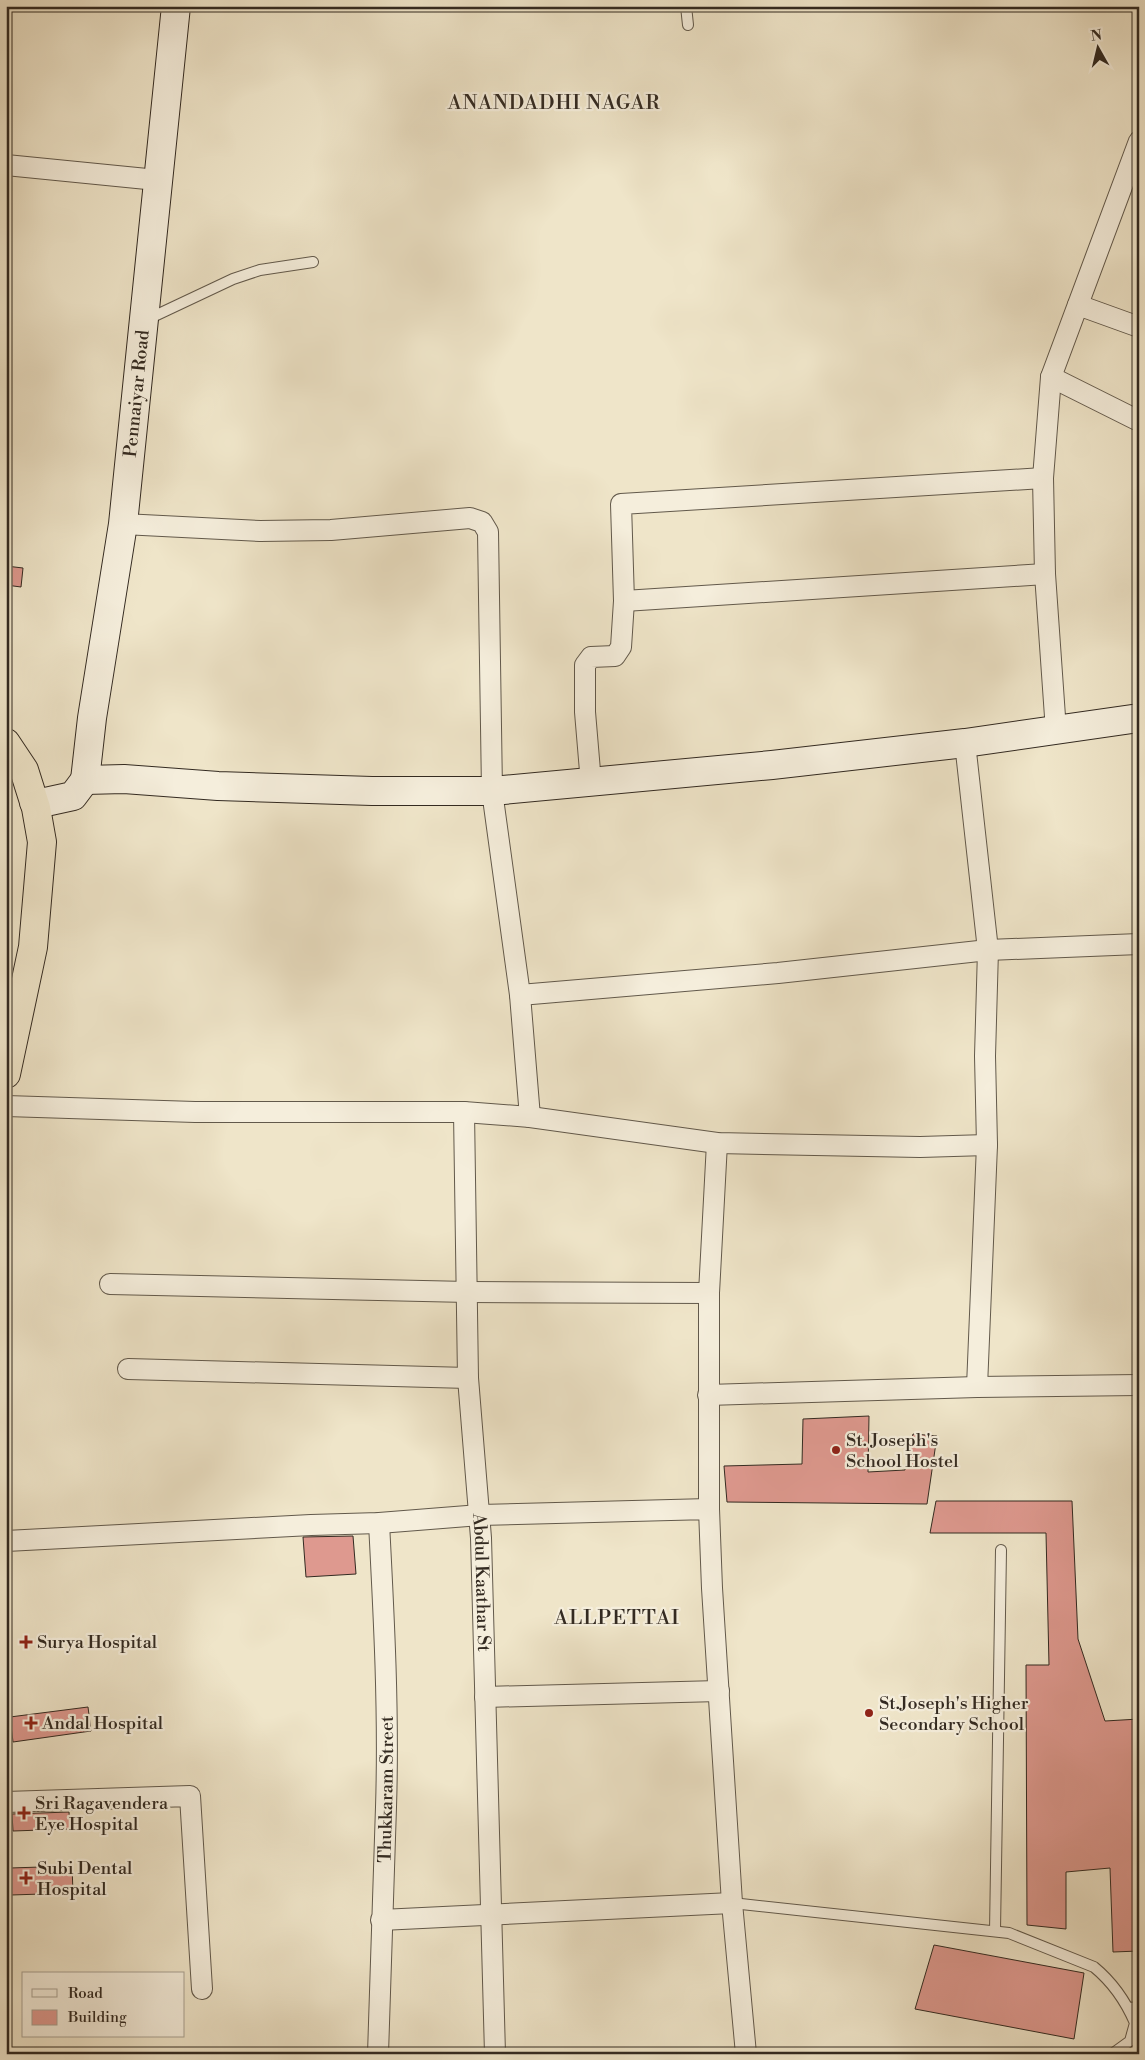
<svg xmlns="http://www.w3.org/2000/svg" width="1145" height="2060" font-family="'Libre Bodoni',serif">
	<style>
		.building { fill: #de998f; stroke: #332a21 }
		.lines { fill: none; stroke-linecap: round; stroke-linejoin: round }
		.lane-casing { stroke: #62594b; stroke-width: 12 }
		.street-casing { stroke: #62594b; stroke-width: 22 }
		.secondary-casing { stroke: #332a21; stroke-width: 30 }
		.highway-casing { stroke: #332a21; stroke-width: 30 }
		.lane { stroke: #f5eedc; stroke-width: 10 }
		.street { stroke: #f5eedc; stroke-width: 20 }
		.secondary { stroke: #f5eedc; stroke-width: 28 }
		.highway { stroke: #efe5c9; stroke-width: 28 }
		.poi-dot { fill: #8f2418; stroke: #f5eedc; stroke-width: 2 }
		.labels { text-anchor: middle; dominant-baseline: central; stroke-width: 4.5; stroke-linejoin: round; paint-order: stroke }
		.street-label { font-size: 18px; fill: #332a21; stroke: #f5eedc }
		.poi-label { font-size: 18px; fill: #332a21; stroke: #f5eedc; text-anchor: start }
		.quarter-label { font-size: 20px; letter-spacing: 1px; fill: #332a21; stroke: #f5eedc }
	</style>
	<rect width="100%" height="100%" fill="#efe5c9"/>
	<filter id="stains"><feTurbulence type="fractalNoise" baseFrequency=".004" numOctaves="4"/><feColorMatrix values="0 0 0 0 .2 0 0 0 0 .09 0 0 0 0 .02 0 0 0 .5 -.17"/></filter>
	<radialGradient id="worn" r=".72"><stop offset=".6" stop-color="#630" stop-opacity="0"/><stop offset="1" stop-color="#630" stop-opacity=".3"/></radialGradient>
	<g class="building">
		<polygon points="6,566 23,568 21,587 6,585"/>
		<polygon points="869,1416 868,1472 905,1470 913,1434 937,1436 927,1504 727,1502 724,1466 802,1464 803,1419"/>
		<polygon points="936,1501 1072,1501 1078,1639 1105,1721 1139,1719 1139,1951 1113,1952 1110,1868 1066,1872 1066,1929 1027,1925 1026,1665 1049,1665 1046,1533 930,1533"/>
		<polygon points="353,1536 356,1574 306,1577 303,1537"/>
		<polygon points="88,1707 91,1731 13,1742 10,1717"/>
		<polygon points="69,1812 70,1829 13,1831 12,1814"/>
		<polygon points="72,1866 73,1893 11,1895 10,1868"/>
		<polygon points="934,1945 1084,1973 1074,2039 915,2009"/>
	</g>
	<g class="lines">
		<defs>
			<g id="lane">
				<polyline points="686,6 688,25"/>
				<polyline points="146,320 233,279 260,270 313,262"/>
				<path d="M732,1903l277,30 85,34c17,14 32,35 41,56l-5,18 -18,13"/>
				<polyline points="995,1931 1001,1550"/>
				<polyline points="1129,2008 1139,2007"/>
			</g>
			<g id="street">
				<polyline points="6,165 157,180"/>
				<polyline points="1078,305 1139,327"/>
				<polyline points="1051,377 1139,421"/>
				<polyline points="123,524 260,531 331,530 470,518 482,522 488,532 492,791 520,995 530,1117"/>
				<polyline points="624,601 1045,574"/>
				<polyline points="1056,731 1045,574 1043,478 1051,377 1139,141"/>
				<polyline points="965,743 988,950 985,1056 987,1145 977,1387"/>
				<polyline points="591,783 585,712 585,665 591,657 615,656 621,647 624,601 621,504 1043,478"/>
				<polyline points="520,995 778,973 988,950 1139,944"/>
				<polyline points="6,1106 195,1112 464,1112 530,1117 717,1143 920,1147 987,1145"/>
				<path id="s1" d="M464,1112l4,266 13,160 14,516"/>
				<polyline points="110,1284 468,1292 709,1293"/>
				<polyline points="128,1369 468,1378"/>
				<polyline points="708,1395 977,1387 1139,1385"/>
				<polyline points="709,1509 709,1293 717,1143"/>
				<polyline points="6,1541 311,1525 379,1523 480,1515 709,1509 712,1588 732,1903 746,2054"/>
				<polyline points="485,1697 719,1691"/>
				<polyline points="6,1802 190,1796 202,1989"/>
				<polyline points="381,1920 732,1903"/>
				<path id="s2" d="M378,2054c2,-82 6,-164 8,-247 3,-94 -2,-189 -7,-284"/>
			</g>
			<g id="secondary">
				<polyline points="85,780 124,779 218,786 372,791 492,791 772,765 965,743 1139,718"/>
				<path id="s3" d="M85,780l7,-62 31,-194 53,-518"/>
				<polyline points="34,802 41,803 73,796 85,780"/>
			</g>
			<polyline id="highway" points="6,743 24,770 36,808 42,842 33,947 6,1074"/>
		</defs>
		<use href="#lane" class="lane-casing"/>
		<use href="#street" class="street-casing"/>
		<use href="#secondary" class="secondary-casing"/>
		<use href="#highway" class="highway-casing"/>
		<use href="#lane" class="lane"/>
		<use href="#street" class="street"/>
		<use href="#secondary" class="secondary"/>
		<use href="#highway" class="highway"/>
	</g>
	<g class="poi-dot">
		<circle cx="836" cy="1450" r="5"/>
		<path d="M23.5 1634.5h5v5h5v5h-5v5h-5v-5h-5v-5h5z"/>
		<circle cx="869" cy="1713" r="5"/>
		<path d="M28.5 1715.5h5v5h5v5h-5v5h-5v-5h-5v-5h5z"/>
		<path d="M21.5 1805.5h5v5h5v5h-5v5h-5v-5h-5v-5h5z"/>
		<path d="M23.5 1870.5h5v5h5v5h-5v5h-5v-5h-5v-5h5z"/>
	</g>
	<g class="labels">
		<g class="street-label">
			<text stroke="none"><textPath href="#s3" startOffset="390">Pennaiyar Road</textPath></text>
			<text stroke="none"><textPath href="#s1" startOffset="471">Abdul Kaathar St</textPath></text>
			<text stroke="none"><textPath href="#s2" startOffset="265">Thukkaram Street</textPath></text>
		</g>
		<g class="poi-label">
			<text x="846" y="1440">St. Joseph's<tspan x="846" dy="21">School Hostel</tspan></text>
			<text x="37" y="1642">Surya Hospital</text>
			<text x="879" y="1703">St.Joseph's Higher<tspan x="879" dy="21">Secondary School</tspan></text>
			<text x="42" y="1723">Andal Hospital</text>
			<text x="35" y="1803">Sri Ragavendera<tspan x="35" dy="21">Eye Hospital</tspan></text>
			<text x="37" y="1868">Subi Dental<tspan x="37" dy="21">Hospital</tspan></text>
		</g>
		<g class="quarter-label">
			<text x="554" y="103">ANANDADHI NAGAR</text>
			<text x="617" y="1618">ALLPETTAI</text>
		</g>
	</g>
	<rect width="1145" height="2060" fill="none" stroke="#efe5c9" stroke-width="25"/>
	<rect x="8" y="8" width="1130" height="2045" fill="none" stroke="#332a21" stroke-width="2.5"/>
	<rect x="12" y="12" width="1120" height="2035" fill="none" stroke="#332a21"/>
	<rect x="22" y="1972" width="162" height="65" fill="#f5eedc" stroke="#a7a091"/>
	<rect x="32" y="1989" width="25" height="8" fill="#f5eedc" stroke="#a7a091"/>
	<text x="68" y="1998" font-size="15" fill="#332a21">Road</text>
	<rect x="32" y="2010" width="25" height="15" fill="#de998f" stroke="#a7a091"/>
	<text x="68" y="2022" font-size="15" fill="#332a21">Building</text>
	<g transform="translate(1098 48) rotate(352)" stroke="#f5eedc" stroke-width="4" paint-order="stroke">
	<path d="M0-4L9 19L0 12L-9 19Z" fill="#332a21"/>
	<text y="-8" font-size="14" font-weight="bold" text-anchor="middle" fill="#332a21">N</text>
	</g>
	<rect width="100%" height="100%" filter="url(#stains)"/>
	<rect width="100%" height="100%" fill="url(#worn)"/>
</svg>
